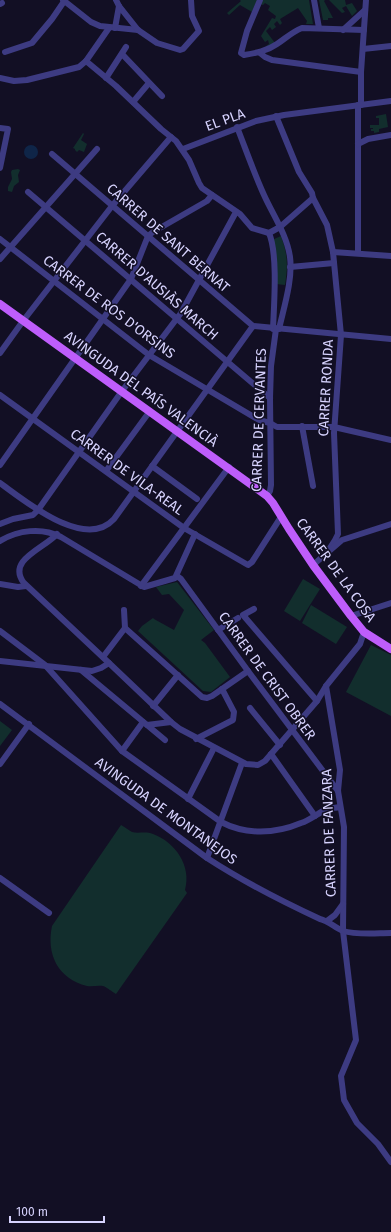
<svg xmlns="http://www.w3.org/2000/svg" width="391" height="1232" font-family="'Fira Sans',sans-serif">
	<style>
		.green { fill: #122e2d }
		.water { fill: #0f2548 }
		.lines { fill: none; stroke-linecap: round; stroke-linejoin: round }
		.minor { stroke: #3d3b82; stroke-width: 6 }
		.major { stroke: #be5dfb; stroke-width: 8 }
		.labels { text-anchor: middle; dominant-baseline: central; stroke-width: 3; stroke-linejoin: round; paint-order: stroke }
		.street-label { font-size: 14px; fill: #d7d3fe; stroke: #120f24 }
	</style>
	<rect width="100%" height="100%" fill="#120f24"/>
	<g class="green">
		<polygon points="240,0 257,0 252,12 240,5 229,15 227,13 241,1"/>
		<polygon points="262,0 309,0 313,24 306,24 307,21 298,8 280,19 282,23 280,25 277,21 274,24 276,27 272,30 270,27 266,31 275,43 267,47 266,46 269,44 268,40 265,42 261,36 272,18 275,19 276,16 268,10 270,6 265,3 263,5 260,4"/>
		<polygon points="319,0 325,0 324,1 333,18 328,18 328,20 323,20"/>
		<polygon points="329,0 345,0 346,5 352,3 357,11 352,16 346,6 342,8 345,12 342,13"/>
		<polygon points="386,114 388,127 379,129 379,132 374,133 374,131 371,131 371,129 373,129 373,128 370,128 370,125 379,125 379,118 376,118 376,116"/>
		<polygon points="83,133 84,134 81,140 87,144 84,152 79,150 77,152 75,150 75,149 73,148"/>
		<polygon points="18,169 20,170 18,175 19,182 14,186 12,192 8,191 8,187 12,179 11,172 12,170"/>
		<path d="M281,236c7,19 7,30 4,49l-9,-1 -4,-44z"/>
		<polygon points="303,579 320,589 300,621 284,611"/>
		<polygon points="177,582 214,630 201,640 205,643 230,677 211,692 203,691 138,631 142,626 153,618 154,619 174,630 184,610 169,594 162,595 156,587"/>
		<polygon points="311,605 347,627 336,644 302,623"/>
		<polygon points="371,645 391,655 391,716 346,692"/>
		<polygon points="0,721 12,730 0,746"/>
		<path d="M121,825c4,2 7,5 11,7 6,2 14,-1 21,2 22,8 39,32 32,56l2,3 -71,101c-4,-2 -9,-7 -13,-8 -5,-1 -11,1 -16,0 -29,-7 -41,-32 -35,-60z"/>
	</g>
	<circle class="water" cx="31" cy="152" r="7"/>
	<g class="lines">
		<g class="minor">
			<polyline points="63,0 91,22 100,26 138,30"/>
			<polyline points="116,0 119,6 138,30 157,43 180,50 183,49 199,31 192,16 191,0"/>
			<path d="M260,0l-13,31 -6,22 3,2c12,-2 23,-4 33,-11 9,-6 15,-12 25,-16l62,2"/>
			<polyline points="314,0 319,28"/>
			<polyline points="0,4 2,3"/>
			<polyline points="115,28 119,6"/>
			<polyline points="343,30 365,10"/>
			<polyline points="363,49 391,46"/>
			<polyline points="5,52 32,43 52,19 65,0"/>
			<polyline points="260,53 265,57 272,60 361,72"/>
			<polyline points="122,54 162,96"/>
			<polyline points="86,61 116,86 161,129 176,141 189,160 199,183 202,188 240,214 252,228 269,233 280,227 313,198"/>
			<polyline points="0,78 14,81 27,80 79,67 86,61 109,28"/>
			<polyline points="106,78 126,47"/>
			<polyline points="133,102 149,83"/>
			<polyline points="358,105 358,253"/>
			<polyline points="361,105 361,72 366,0"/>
			<polyline points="276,116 299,172 312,193 313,198 327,225 333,252 341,335 334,433 338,534 335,540 328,551"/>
			<path d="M237,127c9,23 17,46 27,68 9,20 23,40 26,62 3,22 -6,50 -11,72"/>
			<polyline points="0,128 8,129 0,168"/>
			<polyline points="358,144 368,139 391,135"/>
			<polyline points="183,149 256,121 284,115 391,101"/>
			<polyline points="52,154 253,326 391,339"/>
			<polyline points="28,192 270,398"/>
			<path d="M269,233c9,21 5,72 4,96"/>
			<polyline points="0,239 149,355 259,420 270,423 277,427 334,427 391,440"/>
			<polyline points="333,252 391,256"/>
			<polyline points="0,259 97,149"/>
			<polyline points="290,267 334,263"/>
			<polyline points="0,353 23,321 112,206 171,137"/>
			<polyline points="0,395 184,528 248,565 252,562 281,517"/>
			<polyline points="302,426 313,486"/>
			<polyline points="0,465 131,279 148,236 153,232 207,201 212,195"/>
			<polyline points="152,466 197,499"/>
			<polyline points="106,471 150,411"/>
			<path d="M0,483c25,18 85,68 114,36l139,-193"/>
			<polyline points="267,496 270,491 271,485 270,398 271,366 276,329"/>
			<polyline points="0,524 13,519 33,515 38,510 122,391 181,313 236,212"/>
			<path d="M57,534c-12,14 -51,26 -33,49l85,80 62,59 9,7 66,35 12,1 7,-4 52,-60 9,-15 34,-42 4,-12"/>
			<path d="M0,541c18,-11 42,-14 61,-4l83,50 31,-9 20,-44"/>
			<polyline points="313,565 342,540 391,524"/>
			<polyline points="177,576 181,579 248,671 338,791"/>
			<polyline points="0,584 18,587 26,586"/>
			<polyline points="141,586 229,467"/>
			<polyline points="254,609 243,615 317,701"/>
			<polyline points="124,610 125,628 202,697 207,698 212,696 248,671"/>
			<polyline points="351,616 391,603"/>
			<polyline points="218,630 238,618"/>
			<path d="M0,631l45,34 77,86 99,71c25,13 54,12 80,1 9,-3 16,-9 24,-13 5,-2 10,-2 15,-3"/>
			<polyline points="103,657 125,628"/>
			<polyline points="0,661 92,671 101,668 109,663"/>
			<polyline points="81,670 165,740"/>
			<polyline points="326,686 340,770 338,791 344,827 343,931 356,1040 341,1076 344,1100 357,1123 378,1144 391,1162"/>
			<path d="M0,704l207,154c37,24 74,43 113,61 9,2 15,9 23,12 13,4 34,2 48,2"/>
			<polyline points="153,706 178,675"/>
			<polyline points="250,708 280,745"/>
			<polyline points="147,725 171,722"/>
			<polyline points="196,739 233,720 234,712 222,689"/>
			<polyline points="122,751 143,722"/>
			<polyline points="271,754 315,816"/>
			<polyline points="0,764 29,724"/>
			<polyline points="188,799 214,748"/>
			<polyline points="207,858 242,763"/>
			<polyline points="0,878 49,913"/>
			<polyline points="327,921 335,915 343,904"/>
		</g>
		<polyline class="major" points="0,304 267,496 273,503 289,529 313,565 351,616 364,632 391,649"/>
	</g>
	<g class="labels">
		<g class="street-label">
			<text transform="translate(225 120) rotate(-20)">EL PLA</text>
			<text transform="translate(168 238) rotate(41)">CARRER DE SANT BERNAT</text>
			<text transform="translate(157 286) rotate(41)">CARRER D'AUSIÀS MARCH</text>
			<text transform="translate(109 307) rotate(37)">CARRER DE ROS D'ORSINS</text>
			<text transform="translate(326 388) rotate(-87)">CARRER RONDA</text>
			<text transform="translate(141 389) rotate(36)">AVINGUDA DEL PAÍS VALENCIÀ</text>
			<text transform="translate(259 420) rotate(-88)">CARRER DE CERVANTES</text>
			<text transform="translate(127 472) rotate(36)">CARRER DE VILA-REAL</text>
			<text transform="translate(336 570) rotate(54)">CARRER DE LA COSA</text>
			<text transform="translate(267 676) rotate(54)">CARRER DE CRIST OBRER</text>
			<text transform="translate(166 811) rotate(36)">AVINGUDA DE MONTANEJOS</text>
			<text transform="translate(329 833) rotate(-92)">CARRER DE FANZARA</text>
		</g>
	</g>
	<path d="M10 1216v6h94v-6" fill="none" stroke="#d7d3fe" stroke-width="2"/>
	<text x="16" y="1216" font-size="12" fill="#d7d3fe" stroke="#120f24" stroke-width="3" paint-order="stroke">100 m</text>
</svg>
